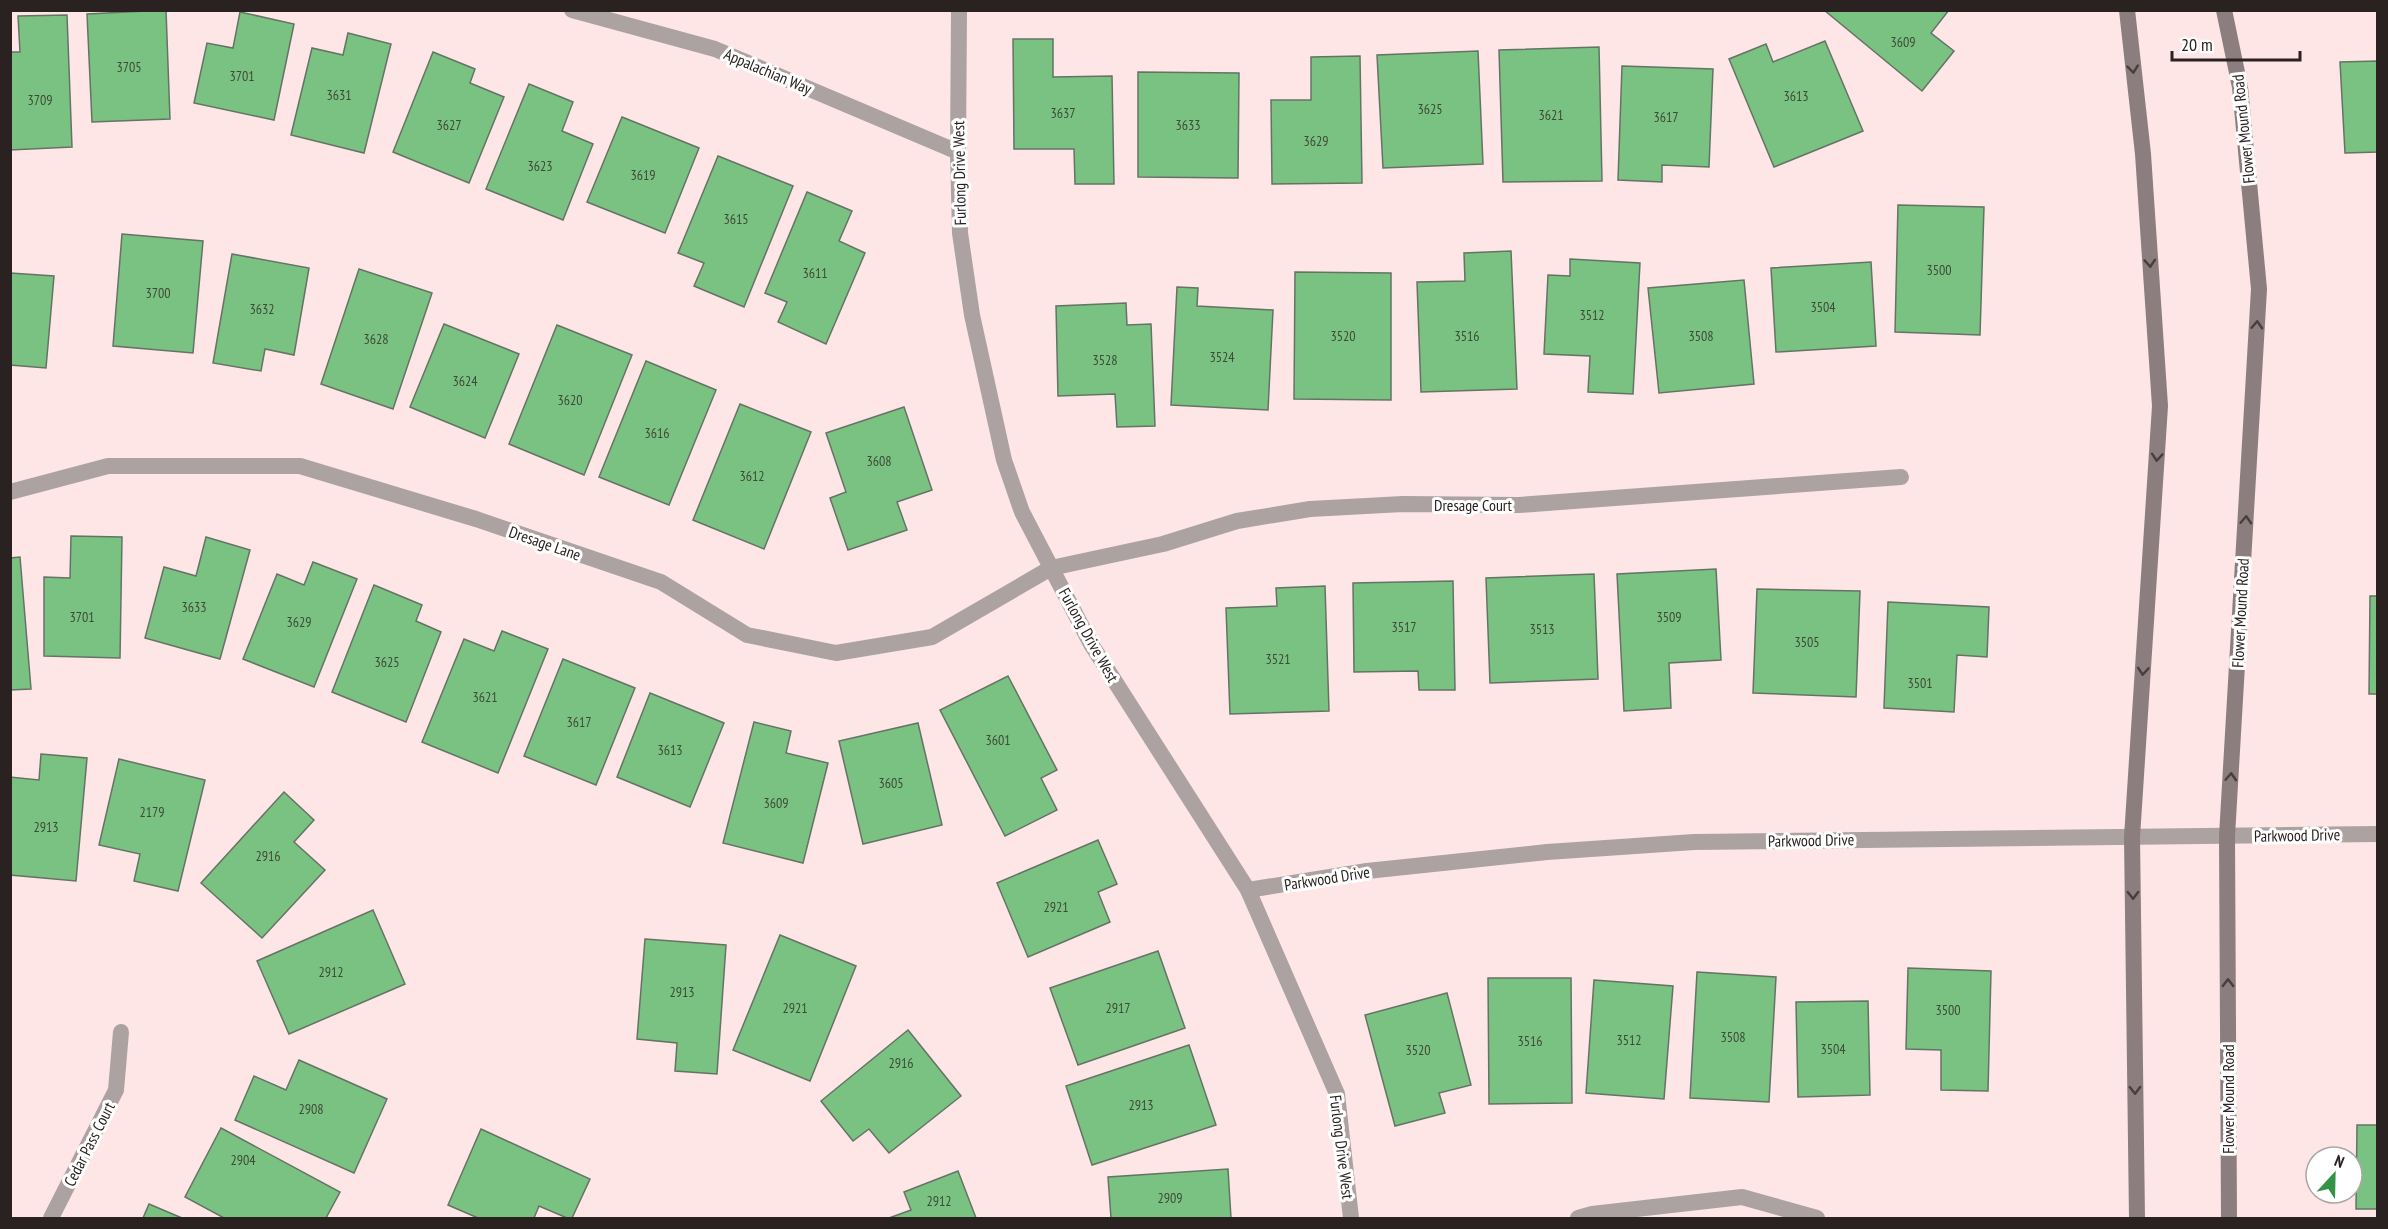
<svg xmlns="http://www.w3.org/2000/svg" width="2388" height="1229" font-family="'PT Sans Narrow',sans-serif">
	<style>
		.building { fill: #7ac281; stroke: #657366; stroke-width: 1.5 }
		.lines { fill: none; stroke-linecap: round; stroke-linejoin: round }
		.minor { stroke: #aca2a2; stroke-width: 16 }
		.secondary { stroke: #8c7e7e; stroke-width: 16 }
		.oneway { stroke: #473e3d }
		.labels { text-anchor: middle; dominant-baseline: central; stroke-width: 6; stroke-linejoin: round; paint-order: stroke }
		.number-label { font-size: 14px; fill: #3e4a39 }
		.street-label { font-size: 16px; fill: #2a2221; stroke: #fff }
	</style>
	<rect width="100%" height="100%" fill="#fde6e5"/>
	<g class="building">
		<polygon points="166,10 170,119 92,122 87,14"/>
		<polygon points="1824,10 1949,10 1931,33 1954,51 1922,91"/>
		<polygon points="240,12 294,24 274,120 194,103 207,43 233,48"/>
		<polygon points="67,15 72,147 10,150 10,52 20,52 18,16"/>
		<polygon points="348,33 391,44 364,153 291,135 312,48 343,55"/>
		<polygon points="1013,39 1053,39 1053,77 1112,76 1114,184 1075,184 1074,149 1014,149"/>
		<polygon points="1825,41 1863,131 1774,167 1729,59 1766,44 1773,62"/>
		<polygon points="1599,47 1602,181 1503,182 1499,50"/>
		<polygon points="1478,51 1483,164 1383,168 1377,55"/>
		<polygon points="433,52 475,69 470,83 504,97 469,183 393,152"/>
		<polygon points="1360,56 1362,183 1272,184 1271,100 1311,100 1311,57"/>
		<polygon points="2378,61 2378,152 2345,153 2340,62"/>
		<polygon points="1622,66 1713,69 1709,167 1662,165 1662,182 1618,180"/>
		<polygon points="1138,72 1239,73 1238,178 1138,177"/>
		<polygon points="529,84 573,102 562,131 593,144 563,220 486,189"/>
		<polygon points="622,117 699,148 665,233 587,202"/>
		<polygon points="718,156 793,186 744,307 694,286 704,263 678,253"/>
		<polygon points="807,192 852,211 839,241 865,253 826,344 778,322 787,302 765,293"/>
		<polygon points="1898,205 1984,207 1980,335 1895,332"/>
		<polygon points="122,234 203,241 193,353 113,346"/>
		<polygon points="1511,251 1517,389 1421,392 1417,282 1465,281 1464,253"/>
		<polygon points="232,254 309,268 294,355 265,349 261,371 213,363"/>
		<polygon points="1570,259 1640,263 1633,394 1588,392 1590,356 1544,354 1548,275 1570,276"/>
		<polygon points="1871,262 1876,346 1776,352 1771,268"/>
		<polygon points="359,269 432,293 393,409 321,384"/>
		<polygon points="1295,272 1391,273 1391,400 1294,399"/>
		<polygon points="10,273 54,276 46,368 10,365"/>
		<polygon points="1744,280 1754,384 1659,393 1648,288"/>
		<polygon points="1177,287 1198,288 1197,306 1273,310 1268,410 1171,405"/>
		<polygon points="1126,303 1127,325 1151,324 1155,426 1117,427 1115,394 1058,396 1056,306"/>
		<polygon points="444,324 519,354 485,438 410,407"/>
		<polygon points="557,325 632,355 584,475 509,444"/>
		<polygon points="646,361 716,390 669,505 599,477"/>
		<polygon points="740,404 811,432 764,549 693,520"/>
		<polygon points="904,407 932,490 897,502 907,530 848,550 830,498 846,492 826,433"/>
		<polygon points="71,536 122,537 120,658 44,656 44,577 70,578"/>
		<polygon points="206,537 250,550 220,659 145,638 164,567 196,576"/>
		<polygon points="20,557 31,689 10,690 10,558"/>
		<polygon points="313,562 357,579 314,687 243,659 277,574 304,585"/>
		<polygon points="1716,569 1721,660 1669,663 1671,708 1624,711 1617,574"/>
		<polygon points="1594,574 1598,679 1490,683 1486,578"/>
		<polygon points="1453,581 1455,690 1419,690 1418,671 1354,672 1353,583"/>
		<polygon points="374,585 422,605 416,621 441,632 406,722 332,692"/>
		<polygon points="1325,586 1329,711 1230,714 1226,608 1277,606 1276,588"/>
		<polygon points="1757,589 1860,591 1856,697 1753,693"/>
		<polygon points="2370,596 2378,596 2378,694 2369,694"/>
		<polygon points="1888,602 1989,607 1987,657 1957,655 1954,712 1884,708"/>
		<polygon points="502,631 548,649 498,773 422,742 464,639 494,651"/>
		<polygon points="563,659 635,688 596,785 524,756"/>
		<polygon points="1008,676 1057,770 1041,778 1057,810 1005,836 940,710"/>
		<polygon points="650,693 724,723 690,807 617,777"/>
		<polygon points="754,722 791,731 786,753 828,763 803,863 723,843"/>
		<polygon points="918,723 942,825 863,844 839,741"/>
		<polygon points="41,754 87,758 76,881 10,875 10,777 39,780"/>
		<polygon points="119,759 205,780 178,891 134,881 140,854 99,845"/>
		<polygon points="284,792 314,820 294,842 325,870 262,938 201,883"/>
		<polygon points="1098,840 1117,884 1098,892 1110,922 1028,957 997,883"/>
		<polygon points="373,910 405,984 289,1034 257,961"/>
		<polygon points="780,935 856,966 810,1081 733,1050"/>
		<polygon points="645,939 726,945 717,1074 675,1071 677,1043 637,1039"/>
		<polygon points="1158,951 1185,1028 1078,1065 1050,988"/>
		<polygon points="1908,968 1991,971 1988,1091 1941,1090 1941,1050 1906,1049"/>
		<polygon points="1697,972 1776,977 1769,1102 1690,1098"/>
		<polygon points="1488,978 1571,978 1572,1103 1489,1104"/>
		<polygon points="1594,980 1673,986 1664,1099 1586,1093"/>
		<polygon points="1447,993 1471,1085 1439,1093 1445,1113 1395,1126 1365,1015"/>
		<polygon points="1868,1001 1870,1095 1798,1097 1796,1002"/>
		<polygon points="908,1030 961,1096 889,1153 869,1129 853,1141 821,1101"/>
		<polygon points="1189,1045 1216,1125 1092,1165 1066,1086"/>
		<polygon points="299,1060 387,1099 354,1173 235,1120 254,1076 286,1090"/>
		<polygon points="2357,1125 2378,1125 2378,1209 2356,1209"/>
		<polygon points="221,1128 340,1192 326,1218 224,1218 185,1197"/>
		<polygon points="481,1129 590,1179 572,1218 567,1218 539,1206 534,1218 478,1218 448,1205"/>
		<polygon points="1228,1169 1231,1218 1111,1218 1108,1177"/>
		<polygon points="958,1171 976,1218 889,1218 911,1210 904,1192"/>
		<polygon points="149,1204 182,1218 143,1218"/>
	</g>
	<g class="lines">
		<g class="minor">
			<polyline points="572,10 715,49 958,152"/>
			<polyline points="959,10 958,152 960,233 972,315 1004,460 1022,512 1091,644 1248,890 1337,1094 1351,1218"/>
			<polyline points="10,492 108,466 300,466 476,519 661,582 747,635 836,653 932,637 1051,568 1163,544 1237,521 1310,509 1403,504 1519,505 1901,477"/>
			<polyline points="1248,890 1367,871 1547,852 1694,842 2378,834"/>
			<polyline points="51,1218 116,1090 121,1032"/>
			<polyline points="1578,1218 1592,1214 1742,1197 1817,1218"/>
		</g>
		<g class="secondary">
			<polyline points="2127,10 2143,154 2160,406 2132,837 2137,1218"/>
			<polyline points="2224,10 2240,87 2259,289 2227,836 2229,1218"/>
		</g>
	</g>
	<defs><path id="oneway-chevron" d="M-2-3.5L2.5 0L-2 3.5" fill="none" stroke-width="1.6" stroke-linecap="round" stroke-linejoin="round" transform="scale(1.5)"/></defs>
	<g class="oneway">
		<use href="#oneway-chevron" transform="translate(2133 69) rotate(84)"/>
		<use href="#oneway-chevron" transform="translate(2150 263) rotate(86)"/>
		<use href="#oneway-chevron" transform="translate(2257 325) rotate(-87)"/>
		<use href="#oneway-chevron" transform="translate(2157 457) rotate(94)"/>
		<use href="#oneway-chevron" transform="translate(2246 520) rotate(-87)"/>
		<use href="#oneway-chevron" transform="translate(2143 671) rotate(94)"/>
		<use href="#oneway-chevron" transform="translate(2231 777) rotate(-87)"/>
		<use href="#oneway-chevron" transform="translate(2133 895) rotate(89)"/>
		<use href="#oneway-chevron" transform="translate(2228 983) rotate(-90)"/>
		<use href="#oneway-chevron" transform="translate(2135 1090) rotate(89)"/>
	</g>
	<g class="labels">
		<g class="number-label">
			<text x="1903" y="42">3609</text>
			<text x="129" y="67">3705</text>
			<text x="242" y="76">3701</text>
			<text x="339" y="95">3631</text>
			<text x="1796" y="96">3613</text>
			<text x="40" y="100">3709</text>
			<text x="1430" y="109">3625</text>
			<text x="1063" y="113">3637</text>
			<text x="1551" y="115">3621</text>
			<text x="1666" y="117">3617</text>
			<text x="449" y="125">3627</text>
			<text x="1188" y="125">3633</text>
			<text x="1316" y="141">3629</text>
			<text x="540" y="166">3623</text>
			<text x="643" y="175">3619</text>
			<text x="736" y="219">3615</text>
			<text x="1939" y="270">3500</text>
			<text x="815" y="273">3611</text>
			<text x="158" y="293">3700</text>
			<text x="1823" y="307">3504</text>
			<text x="262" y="309">3632</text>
			<text x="1592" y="315">3512</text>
			<text x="1343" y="336">3520</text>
			<text x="1467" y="336">3516</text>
			<text x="1701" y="336">3508</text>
			<text x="376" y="339">3628</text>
			<text x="1222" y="357">3524</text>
			<text x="1105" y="360">3528</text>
			<text x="465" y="381">3624</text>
			<text x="570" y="400">3620</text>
			<text x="657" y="433">3616</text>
			<text x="879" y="461">3608</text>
			<text x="752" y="476">3612</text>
			<text x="194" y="607">3633</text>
			<text x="82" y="617">3701</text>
			<text x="1669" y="617">3509</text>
			<text x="299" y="622">3629</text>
			<text x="1404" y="627">3517</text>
			<text x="1542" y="629">3513</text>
			<text x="1807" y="642">3505</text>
			<text x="1278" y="659">3521</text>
			<text x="387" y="662">3625</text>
			<text x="1920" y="683">3501</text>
			<text x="485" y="697">3621</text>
			<text x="579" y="722">3617</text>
			<text x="998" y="740">3601</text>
			<text x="670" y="750">3613</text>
			<text x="891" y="783">3605</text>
			<text x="776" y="803">3609</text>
			<text x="152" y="812">2179</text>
			<text x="46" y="827">2913</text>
			<text x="268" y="856">2916</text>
			<text x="1056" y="907">2921</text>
			<text x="331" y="972">2912</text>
			<text x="682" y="992">2913</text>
			<text x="795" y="1008">2921</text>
			<text x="1118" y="1008">2917</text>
			<text x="1948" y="1010">3500</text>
			<text x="1733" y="1037">3508</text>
			<text x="1629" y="1040">3512</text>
			<text x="1530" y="1041">3516</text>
			<text x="1833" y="1049">3504</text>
			<text x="1418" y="1050">3520</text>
			<text x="901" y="1063">2916</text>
			<text x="1141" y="1105">2913</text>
			<text x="311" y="1109">2908</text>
			<text x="243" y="1160">2904</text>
			<text x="1170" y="1198">2909</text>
			<text x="939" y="1201">2912</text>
		</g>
		<g class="street-label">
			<text transform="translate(768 71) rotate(23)">Appalachian Way</text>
			<text transform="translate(2243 129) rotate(-96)">Flower Mound Road</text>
			<text transform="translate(959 173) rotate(-91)">Furlong Drive West</text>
			<text x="1473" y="505">Dresage Court</text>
			<text transform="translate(545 543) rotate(19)">Dresage Lane</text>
			<text transform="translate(2240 613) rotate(-87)">Flower Mound Road</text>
			<text transform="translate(1089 635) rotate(61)">Furlong Drive West</text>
			<text transform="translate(2297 835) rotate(-1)">Parkwood Drive</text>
			<text transform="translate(1811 840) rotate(-1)">Parkwood Drive</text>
			<text transform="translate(1327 878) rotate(-9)">Parkwood Drive</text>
			<text transform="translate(2228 1099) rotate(-90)">Flower Mound Road</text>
			<text transform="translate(89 1144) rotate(-63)">Cedar Pass Court</text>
			<text transform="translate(1342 1147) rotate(83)">Furlong Drive West</text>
		</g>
	</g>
	<rect width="2388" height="1229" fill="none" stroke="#2a2221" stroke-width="24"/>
	<g transform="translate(2334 1175) rotate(22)"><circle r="28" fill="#ffffff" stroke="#aaa7a6" stroke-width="1.5"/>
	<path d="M0-4.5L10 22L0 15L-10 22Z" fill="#339245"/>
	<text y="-9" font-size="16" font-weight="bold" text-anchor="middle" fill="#2a2221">N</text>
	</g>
	<path d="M2172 51v9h128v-9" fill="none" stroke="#2a2221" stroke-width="3"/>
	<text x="2181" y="51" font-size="18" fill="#2a2221" stroke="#ffffff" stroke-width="4.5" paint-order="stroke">20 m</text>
</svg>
